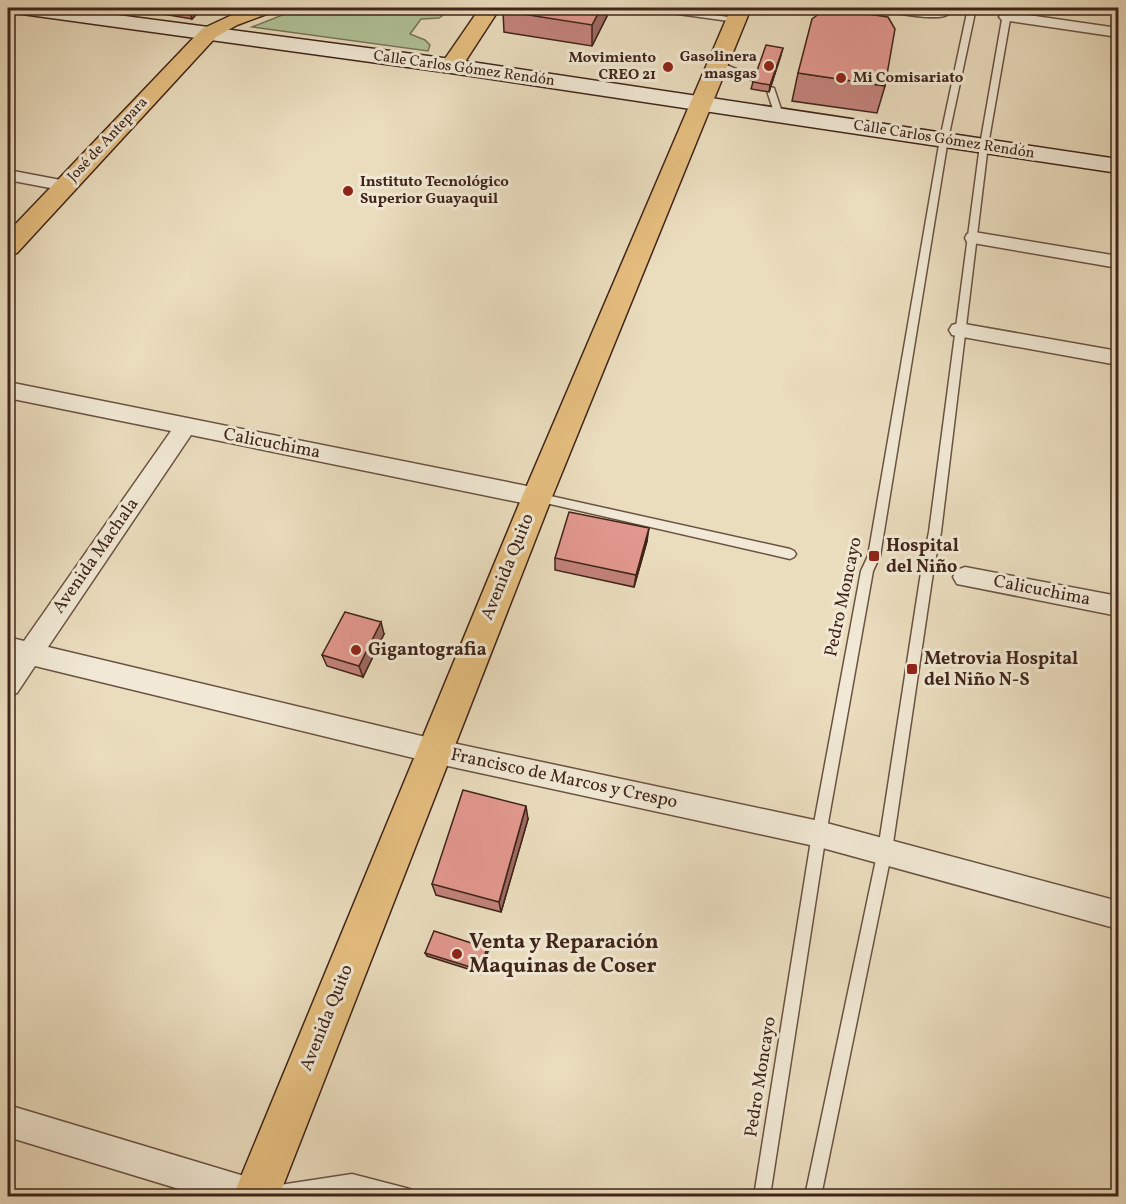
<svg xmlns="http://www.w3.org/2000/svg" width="1126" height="1204" font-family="Vollkorn,serif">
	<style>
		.green { fill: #b0c297; stroke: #787358; stroke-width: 1.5 }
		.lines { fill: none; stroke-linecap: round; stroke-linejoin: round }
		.service-casing { stroke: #6a5242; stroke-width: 3 }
		.minor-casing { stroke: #6a5242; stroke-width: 3 }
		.secondary-casing { stroke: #3f2419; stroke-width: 3 }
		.primary-casing { stroke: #3f2419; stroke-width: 3 }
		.service { fill: #f1e9d5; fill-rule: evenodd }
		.minor { fill: #f1e9d5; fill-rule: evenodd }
		.secondary { fill: #f1e9d5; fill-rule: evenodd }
		.primary { fill: #e5be7f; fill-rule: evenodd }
		.wall { fill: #c3837b; stroke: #3f2419; stroke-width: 1.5 }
		.shaded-wall { fill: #9f6a64; stroke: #3f2419; stroke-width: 1.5 }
		.building { fill: #e3988f; stroke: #3f2419; stroke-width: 1.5 }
		.poi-dot { fill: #8f2418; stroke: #f1e9d5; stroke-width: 2 }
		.labels { text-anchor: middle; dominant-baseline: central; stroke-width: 6; stroke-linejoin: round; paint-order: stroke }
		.far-poi-label { font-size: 15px; font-weight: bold; fill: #3f2419; stroke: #f1e9d5; text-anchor: end }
		.far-street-label { font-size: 15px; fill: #3f2419; stroke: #f1e9d5 }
		.street-label { font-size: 18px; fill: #3f2419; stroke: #f1e9d5 }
		.poi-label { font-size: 18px; font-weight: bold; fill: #3f2419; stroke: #f1e9d5; text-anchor: start }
		.near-poi-label { font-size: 21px; font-weight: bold; fill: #3f2419; stroke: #f1e9d5; text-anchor: start }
	</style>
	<rect width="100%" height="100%" fill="#eaddbe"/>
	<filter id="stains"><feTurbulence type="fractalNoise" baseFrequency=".00333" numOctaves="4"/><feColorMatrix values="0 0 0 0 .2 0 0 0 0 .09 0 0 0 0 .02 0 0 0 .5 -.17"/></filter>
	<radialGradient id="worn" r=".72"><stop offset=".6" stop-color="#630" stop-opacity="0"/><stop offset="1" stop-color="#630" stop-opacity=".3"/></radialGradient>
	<polygon class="green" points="313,8 453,8 439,18 421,19 410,34 425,40 430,45 428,51 252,27 290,12"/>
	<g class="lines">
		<defs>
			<g id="service">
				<polygon points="646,8 662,8 736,18 740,20 736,22 649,10"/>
				<polygon points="968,8 976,8 948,139 880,556 873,571 826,834 770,1196 754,1196 812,834 861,571 868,556 940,139"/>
				<polygon points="1004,8 1012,8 988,145 941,532 934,566 892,850 821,1196 805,1196 878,850 922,566 929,532 980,145"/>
				<polygon points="715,63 721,63 759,78 752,80 715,67"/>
				<polygon points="767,86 774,88 783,115 782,117 775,115 766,88"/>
				<polygon points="537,493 790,549 794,551 796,554 794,557 790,559 537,501 531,497"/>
				<polygon points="352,1174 406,1188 412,1190 414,1196 376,1196 352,1190 311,1196 252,1196 254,1190 260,1188"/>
			</g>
			<g id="minor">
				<path d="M888,8h38l20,3 2,3c-6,7 -54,1 -60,-6z"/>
				<polygon points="1007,12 1118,28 1118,37 1002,20 999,17 1002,14"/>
				<polygon points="8,170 66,181 75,186 66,191 8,180"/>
				<polygon points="974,232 1118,256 1118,268 967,242 965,238 967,234"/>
				<polygon points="959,323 1118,351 1118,365 952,335 949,330 952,325"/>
				<polygon points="8,382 537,488 545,491 548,497 545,503 537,506 191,435 48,647 434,739 819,821 1118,901 1118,929 819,847 434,763 35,666 17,693 8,696 8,665 11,660 8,659 8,637 24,641 171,431 8,398"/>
				<polygon points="965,567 1118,596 1118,616 957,584 953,577 957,570"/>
				<polygon points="8,1105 254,1179 266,1184 271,1196 202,1196 8,1137"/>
			</g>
			<polygon id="secondary" points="12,8 64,8 451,59 1118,159 1118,173 451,73 22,14 15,12"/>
			<g id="primary">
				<polygon points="247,8 275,8 272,12 237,25 216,37 17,253 8,255 8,232 202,29"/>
				<polygon points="480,8 500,8 459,71 443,71 440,66"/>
				<polygon points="731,8 751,8 552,497 279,1196 233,1196 522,497"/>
			</g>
		</defs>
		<use href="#service" class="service-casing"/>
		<use href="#minor" class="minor-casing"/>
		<use href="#secondary" class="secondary-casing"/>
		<use href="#primary" class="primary-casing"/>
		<use href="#service" class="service"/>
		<use href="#minor" class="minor"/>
		<use href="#secondary" class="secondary"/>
		<use href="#primary" class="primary"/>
	</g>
	<g class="wall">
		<polygon points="143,8 202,8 192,19 145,11"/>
		<polygon points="505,8 607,8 607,16 592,46 504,32 503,11"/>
		<polygon points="781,55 769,92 751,89 753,82"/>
		<polygon points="798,73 885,86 877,113 792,101"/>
		<polygon points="647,541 634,587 555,570 555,558"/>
		<polygon points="384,634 363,677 327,666 322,655"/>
		<polygon points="528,819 501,912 436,895 432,884"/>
		<polygon points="488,951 481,973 427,956 425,953"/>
		<polygon points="952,1195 967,1195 972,1197 952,1197"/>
	</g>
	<g class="shaded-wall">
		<polygon points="188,8 202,8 192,19"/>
		<polygon points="601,8 607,8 607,16 592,46 592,25"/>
		<polygon points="783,48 781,55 769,92 770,85"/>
		<polygon points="649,528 647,541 634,587 636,575"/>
		<polygon points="381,622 384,634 363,677 359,666"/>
		<polygon points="526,806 528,819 501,912 499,902"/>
		<polygon points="487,948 488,951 481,973 480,970"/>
	</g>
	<g class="building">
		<polygon points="505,8 601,8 592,25 503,11"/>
		<polygon points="827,8 888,17 895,29 885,86 798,73 812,19"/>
		<polygon points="766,45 783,48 770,85 753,82"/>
		<polygon points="569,512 649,528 636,575 555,558"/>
		<polygon points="345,612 381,622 359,666 322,655"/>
		<polygon points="463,790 526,806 499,902 432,884"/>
		<polygon points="434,931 487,948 480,970 425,953"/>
	</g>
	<g class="poi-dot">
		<circle cx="769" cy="66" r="6"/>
		<circle cx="668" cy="67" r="6"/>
		<circle cx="841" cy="78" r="6"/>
		<circle cx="348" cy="191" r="6"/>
		<rect x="868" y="550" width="12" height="12" rx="3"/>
		<circle cx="356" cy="650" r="6"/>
		<rect x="906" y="663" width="12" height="12" rx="3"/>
		<circle cx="457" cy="954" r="6"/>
	</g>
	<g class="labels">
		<g class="far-poi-label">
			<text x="757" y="57">Gasolinera<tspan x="757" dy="17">masgas</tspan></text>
			<text x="656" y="58">Movimiento<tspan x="656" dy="17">CREO 21</tspan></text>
			<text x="853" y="78" text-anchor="start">Mi Comisariato</text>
			<text x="360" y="182" text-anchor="start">Instituto Tecnológico<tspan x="360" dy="17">Superior Guayaquil</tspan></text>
		</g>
		<g class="far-street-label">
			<text transform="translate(464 69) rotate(8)">Calle Carlos Gómez Rendón</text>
			<text transform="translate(108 140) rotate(-47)">José de Antepara</text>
			<text transform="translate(944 140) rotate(9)">Calle Carlos Gómez Rendón</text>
		</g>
		<g class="street-label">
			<text transform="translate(272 444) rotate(11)">Calicuchima</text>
			<text transform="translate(96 556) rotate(-55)">Avenida Machala</text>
			<text transform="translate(508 567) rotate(-68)">Avenida Quito</text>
			<text transform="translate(1042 591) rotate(11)">Calicuchima</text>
			<text transform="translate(844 597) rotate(-78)">Pedro Moncayo</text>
			<text transform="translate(564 779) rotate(12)">Francisco de Marcos y Crespo</text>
			<text transform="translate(327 1018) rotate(-68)">Avenida Quito</text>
			<text transform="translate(761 1077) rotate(-81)">Pedro Moncayo</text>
		</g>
		<g class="poi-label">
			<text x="886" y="546">Hospital<tspan x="886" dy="21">del Niño</tspan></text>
			<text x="368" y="650">Gigantografia</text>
			<text x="924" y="659">Metrovia Hospital<tspan x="924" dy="21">del Niño N-S</tspan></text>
		</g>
		<g class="near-poi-label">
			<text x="469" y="942">Venta y Reparación<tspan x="469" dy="24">Maquinas de Coser</tspan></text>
		</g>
	</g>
	<rect width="1126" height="1204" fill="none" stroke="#eaddbe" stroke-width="30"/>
	<rect x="9" y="9" width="1108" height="1186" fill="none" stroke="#3f2419" stroke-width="3"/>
	<rect x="15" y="15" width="1096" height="1174" fill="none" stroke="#3f2419" stroke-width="1.5"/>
	<rect width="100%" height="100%" filter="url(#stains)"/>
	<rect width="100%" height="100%" fill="url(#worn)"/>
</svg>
